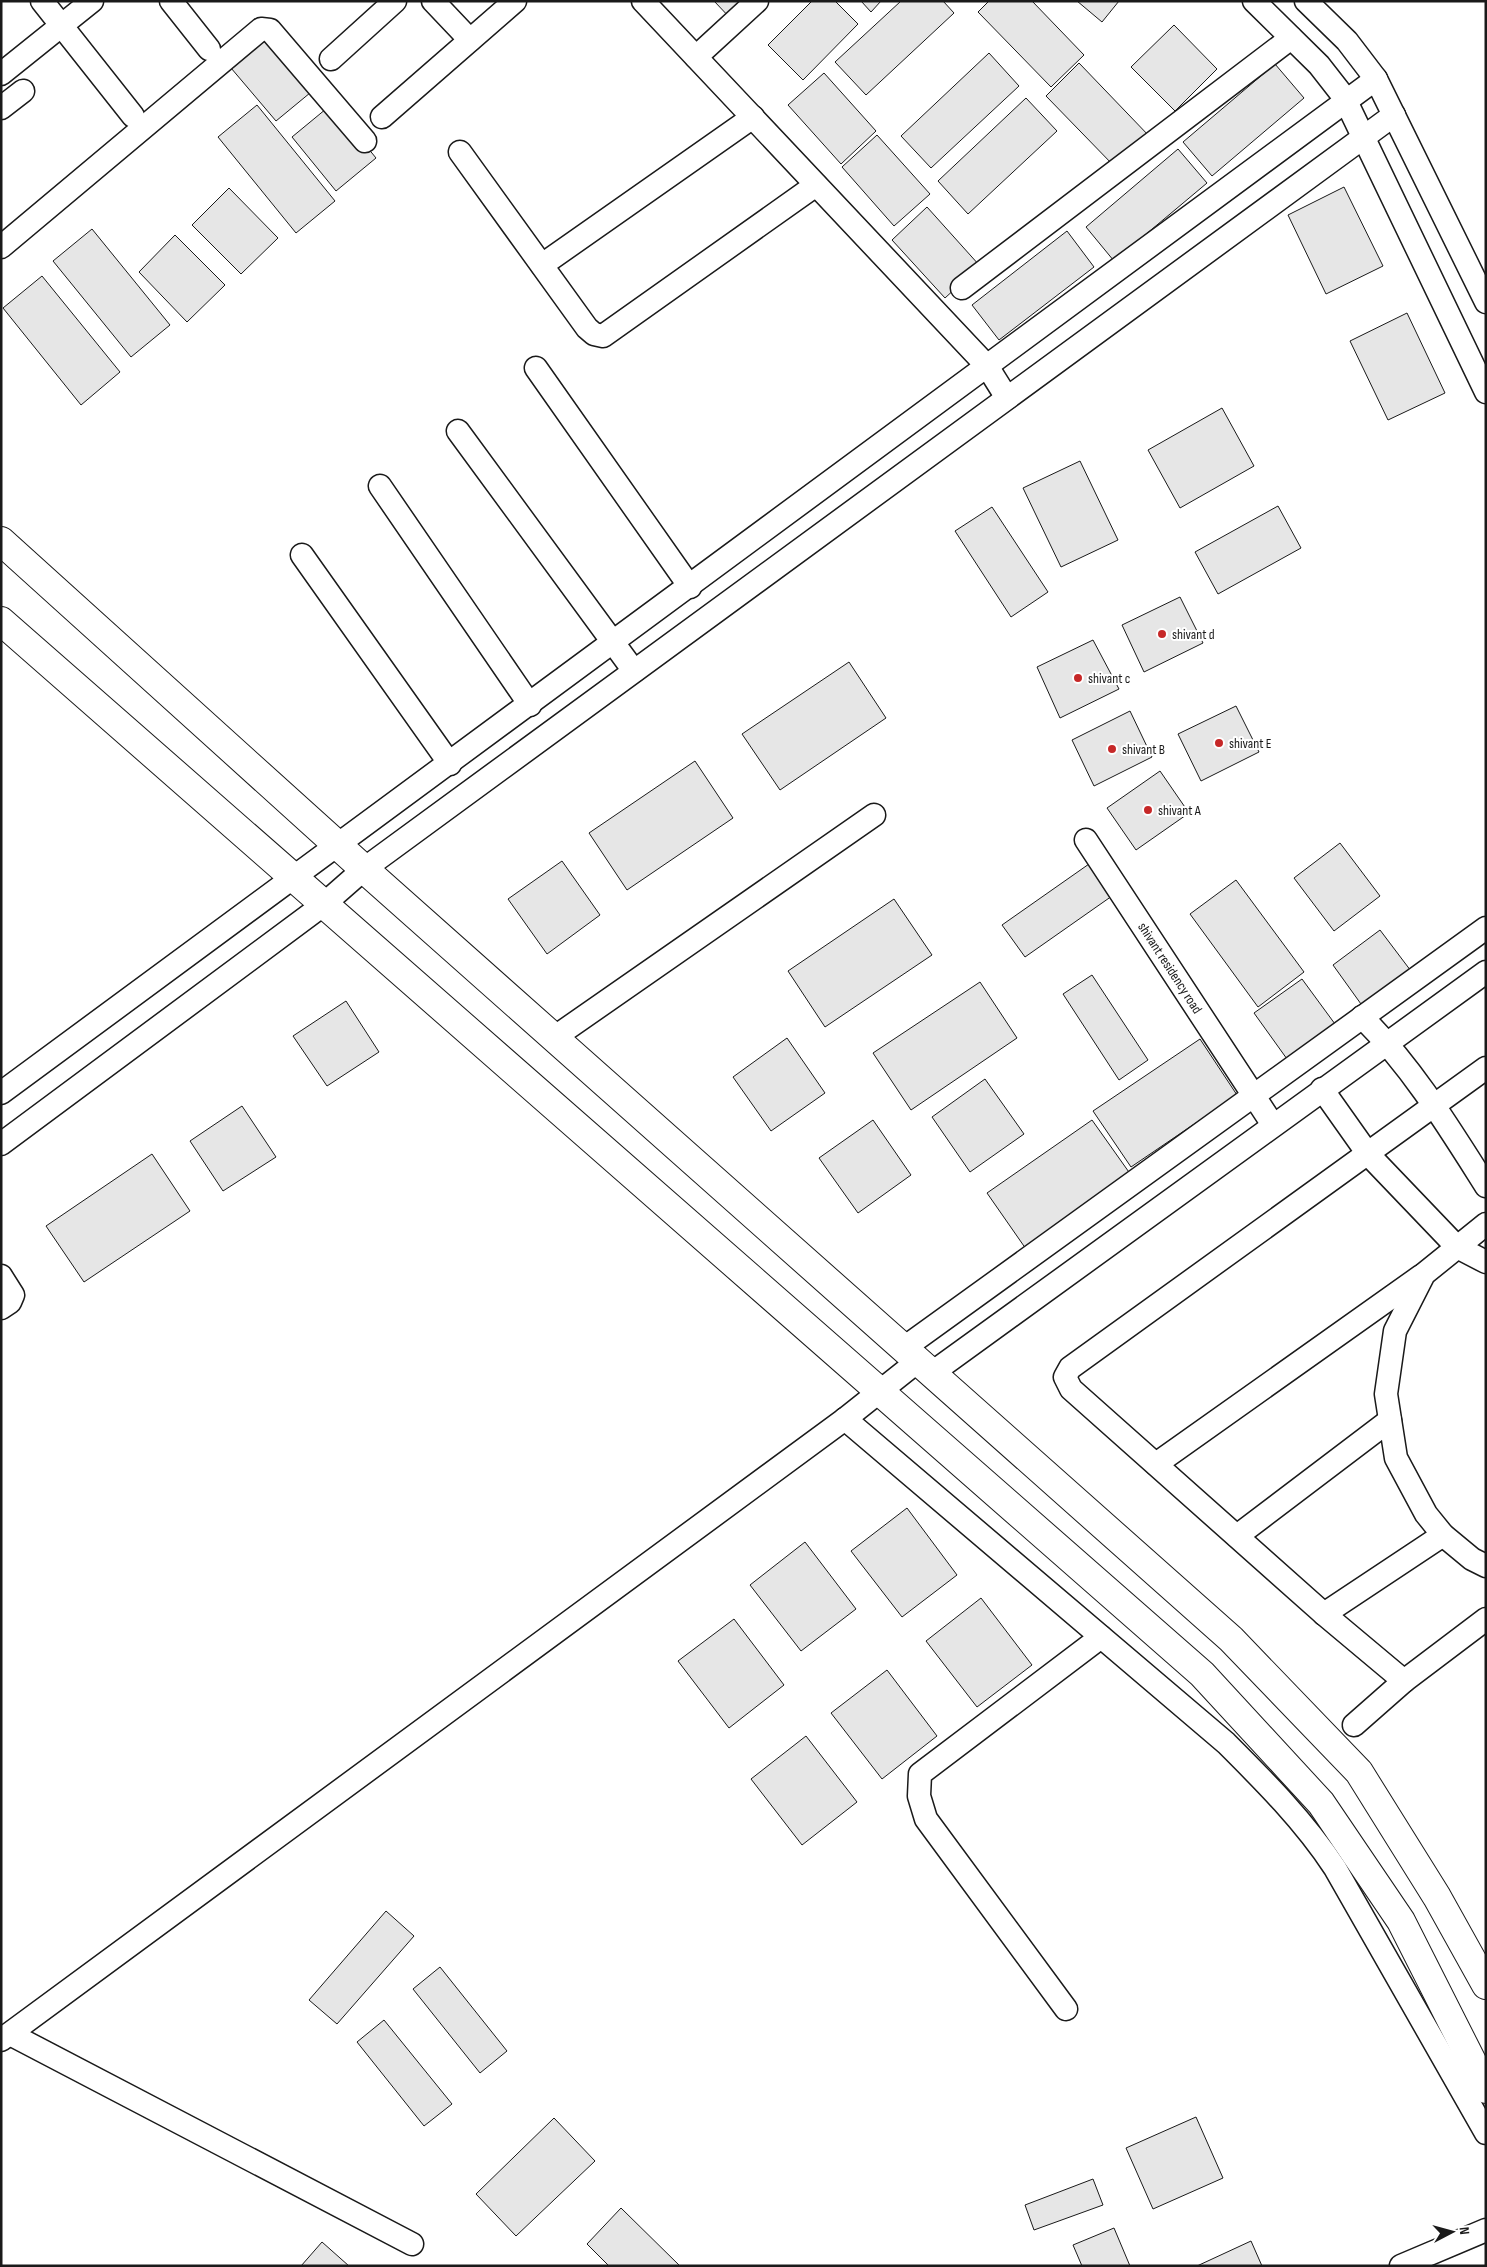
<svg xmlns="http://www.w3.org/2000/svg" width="1487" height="2267" font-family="'Sofia Sans Condensed',sans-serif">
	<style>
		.building { fill: #e6e6e6; stroke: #1a1a1a }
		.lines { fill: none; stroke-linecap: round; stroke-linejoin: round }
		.minor-casing { stroke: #1a1a1a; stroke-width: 25 }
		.major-casing { stroke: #1a1a1a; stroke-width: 30 }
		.minor { stroke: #fff; stroke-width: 22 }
		.major { stroke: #fff; stroke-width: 28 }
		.poi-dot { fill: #c62828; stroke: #fff; stroke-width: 2 }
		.labels { text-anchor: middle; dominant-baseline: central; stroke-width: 4; stroke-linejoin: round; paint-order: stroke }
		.poi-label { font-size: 14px; fill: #1a1a1a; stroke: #fff; text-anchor: start }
		.street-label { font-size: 14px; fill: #1a1a1a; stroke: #fff }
	</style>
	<rect width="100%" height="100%" fill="#fff"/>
	<g class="building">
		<polygon points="714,1 753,1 733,21"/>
		<polygon points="812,1 835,1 858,24 803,80 768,45"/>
		<polygon points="861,1 881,1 871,12"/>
		<polygon points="901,1 943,1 954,13 866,95 835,62"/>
		<polygon points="989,1 1032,1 1084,55 1051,87 978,12"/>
		<polygon points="1077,1 1119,1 1102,22"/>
		<polygon points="1174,25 1217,69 1175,111 1131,67"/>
		<polygon points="271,34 316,88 276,121 231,68"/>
		<polygon points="989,53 1019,86 931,168 901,136"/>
		<polygon points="1079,63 1151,138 1115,167 1046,96"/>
		<polygon points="1275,64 1304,98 1212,176 1183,142"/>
		<polygon points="824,73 876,131 841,164 788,105"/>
		<polygon points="1026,98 1057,131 968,214 938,181"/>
		<polygon points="332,104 376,158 336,191 292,137"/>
		<polygon points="257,105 335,201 296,233 218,137"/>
		<polygon points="877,135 930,194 894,226 842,167"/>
		<polygon points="1178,149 1207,183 1114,261 1086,227"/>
		<polygon points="1344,187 1383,266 1326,294 1288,215"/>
		<polygon points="229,188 278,238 241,274 192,225"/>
		<polygon points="927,207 980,266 945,298 892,240"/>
		<polygon points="92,229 170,325 131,357 53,261"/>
		<polygon points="1067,231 1094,267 999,340 972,305"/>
		<polygon points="175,235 225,285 187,322 139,272"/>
		<polygon points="42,276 120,372 81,405 3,308"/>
		<polygon points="1407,313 1445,393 1388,420 1350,341"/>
		<polygon points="1222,408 1254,466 1180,508 1148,450"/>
		<polygon points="1080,461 1118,540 1061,567 1023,488"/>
		<polygon points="1278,506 1301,548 1218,594 1195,552"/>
		<polygon points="992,507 1048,592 1011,617 955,531"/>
		<polygon points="1180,597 1203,643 1144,672 1122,625"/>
		<polygon points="1093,640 1119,689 1060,718 1037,667"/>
		<polygon points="849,662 886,718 780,790 742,734"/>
		<polygon points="1236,706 1259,752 1201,781 1178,734"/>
		<polygon points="1130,711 1152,757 1094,786 1072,740"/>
		<polygon points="695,761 733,818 627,890 589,833"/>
		<polygon points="1160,771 1189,813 1136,850 1107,808"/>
		<polygon points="1340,843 1380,896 1334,931 1294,878"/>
		<polygon points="562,861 600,915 547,954 508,899"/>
		<polygon points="1089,864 1112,896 1025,957 1002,925"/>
		<polygon points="1236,880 1304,972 1258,1007 1190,914"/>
		<polygon points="894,899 932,955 825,1027 788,971"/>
		<polygon points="1380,930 1414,975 1366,1011 1333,965"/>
		<polygon points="1092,975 1148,1060 1119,1080 1063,994"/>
		<polygon points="1302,979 1335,1024 1287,1059 1254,1013"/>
		<polygon points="980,982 1017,1038 911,1110 873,1053"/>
		<polygon points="346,1001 379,1052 327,1086 293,1036"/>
		<polygon points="787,1038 825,1093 771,1131 733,1077"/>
		<polygon points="1200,1039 1237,1095 1131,1167 1093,1111"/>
		<polygon points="985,1079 1024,1134 970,1172 932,1117"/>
		<polygon points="242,1106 276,1157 223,1191 190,1141"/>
		<polygon points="873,1120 911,1175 858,1213 819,1158"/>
		<polygon points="1092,1120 1131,1175 1026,1249 987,1193"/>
		<polygon points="152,1154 190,1211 84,1282 46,1226"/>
		<polygon points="907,1508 957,1575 902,1617 851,1551"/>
		<polygon points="805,1542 856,1609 801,1651 750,1585"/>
		<polygon points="981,1598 1032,1665 977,1707 926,1641"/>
		<polygon points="734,1619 784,1685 729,1728 678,1661"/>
		<polygon points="887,1670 937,1736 882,1779 831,1713"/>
		<polygon points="806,1736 857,1802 802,1845 751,1779"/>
		<polygon points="386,1911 414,1936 337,2024 309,2000"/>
		<polygon points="440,1967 507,2051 480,2073 413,1989"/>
		<polygon points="384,2020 452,2104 424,2126 357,2042"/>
		<polygon points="1196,2117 1223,2178 1153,2209 1126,2148"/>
		<polygon points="554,2118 595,2161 516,2236 476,2194"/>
		<polygon points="1093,2179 1103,2205 1034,2230 1025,2205"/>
		<polygon points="621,2208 680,2266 609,2266 587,2244"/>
		<polygon points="1114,2228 1130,2266 1082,2266 1073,2245"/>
		<polygon points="1251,2241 1262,2266 1197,2266"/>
		<polygon points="322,2242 349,2266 301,2266"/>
	</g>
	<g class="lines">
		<defs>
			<g id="minor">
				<polyline points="42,1 133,116"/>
				<polyline points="171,1 209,49"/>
				<polyline points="433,1 470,40"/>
				<polyline points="643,1 987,366 1007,398"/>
				<polyline points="1254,1 1319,65 1344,97 1486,392"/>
				<polyline points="1306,1 1347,41 1376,79 1486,302"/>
				<polyline points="696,57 757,1"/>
				<polyline points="331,59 395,1"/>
				<polyline points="1,74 92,1"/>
				<polyline points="1,108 23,91"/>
				<polyline points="382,117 515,1"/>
				<polyline points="460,152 587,328 594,334 603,336 816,185"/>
				<polyline points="1,247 261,29 270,30 365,141"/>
				<polyline points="542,265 753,117"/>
				<polyline points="962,288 1291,38"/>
				<polyline points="536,368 690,587"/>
				<polyline points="458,431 634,671"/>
				<polyline points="380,486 530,705"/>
				<polyline points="302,555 450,764"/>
				<polyline points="1086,840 1273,1125"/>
				<path d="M1362,1017c50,50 86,109 124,169"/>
				<polyline points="555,1037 874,815"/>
				<polyline points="1486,1068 1070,1368 1065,1377 1071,1389 1324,1614 1404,1681 1486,1619"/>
				<polyline points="1322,1089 1368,1154 1457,1247 1486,1262"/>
				<polyline points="1,1093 1376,79"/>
				<polyline points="1,1144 323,905 364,869 1394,115"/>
				<polyline points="1486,1224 1424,1274 1395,1331 1386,1394 1396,1458 1426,1514 1443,1535 1472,1559 1486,1566"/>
				<polyline points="1,1276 13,1295 10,1302 1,1308"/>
				<polyline points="904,1348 1486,928"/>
				<polyline points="932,1373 1486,972"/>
				<path d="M845,1419l381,324c39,39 78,78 109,125l151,265"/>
				<polyline points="1156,1464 1421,1276"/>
				<polyline points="1237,1536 1390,1420"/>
				<polyline points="1324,1614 1443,1535"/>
				<polyline points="1354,1725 1404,1681"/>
				<polyline points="1066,2009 926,1819 919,1796 920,1774 1101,1637"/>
				<polyline points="10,2034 412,2244"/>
				<polyline points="1,2040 845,1419 918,1361"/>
				<polyline points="1401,2266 1486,2230"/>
			</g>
			<g id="major">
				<polyline points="1,541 364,869 1231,1639 1359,1772 1437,1897 1486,1985"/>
				<polyline points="1,621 1202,1674 1321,1803 1401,1921 1486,2089"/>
			</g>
		</defs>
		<use href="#minor" class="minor-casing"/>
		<use href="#major" class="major-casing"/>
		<use href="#minor" class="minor"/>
		<use href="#major" class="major"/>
	</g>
	<g class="poi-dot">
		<circle cx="1162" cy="634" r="5"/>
		<circle cx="1078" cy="678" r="5"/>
		<circle cx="1219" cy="743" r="5"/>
		<circle cx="1112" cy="749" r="5"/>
		<circle cx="1148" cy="810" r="5"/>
	</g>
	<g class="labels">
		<g class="poi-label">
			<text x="1172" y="634">shivant d</text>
			<text x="1088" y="678">shivant c</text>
			<text x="1229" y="743">shivant E</text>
			<text x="1122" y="749">shivant B</text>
			<text x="1158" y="810">shivant A</text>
		</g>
		<g class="street-label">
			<text transform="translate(1170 968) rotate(57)">shivant residency road</text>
		</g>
	</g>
	<rect width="1487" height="2267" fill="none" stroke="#1a1a1a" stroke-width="5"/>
	<g transform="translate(1452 2232) rotate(84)" stroke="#ffffff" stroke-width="4" paint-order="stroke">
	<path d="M0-4L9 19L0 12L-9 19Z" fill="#1a1a1a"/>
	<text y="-8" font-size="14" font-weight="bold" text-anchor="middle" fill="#1a1a1a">N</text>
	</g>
</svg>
